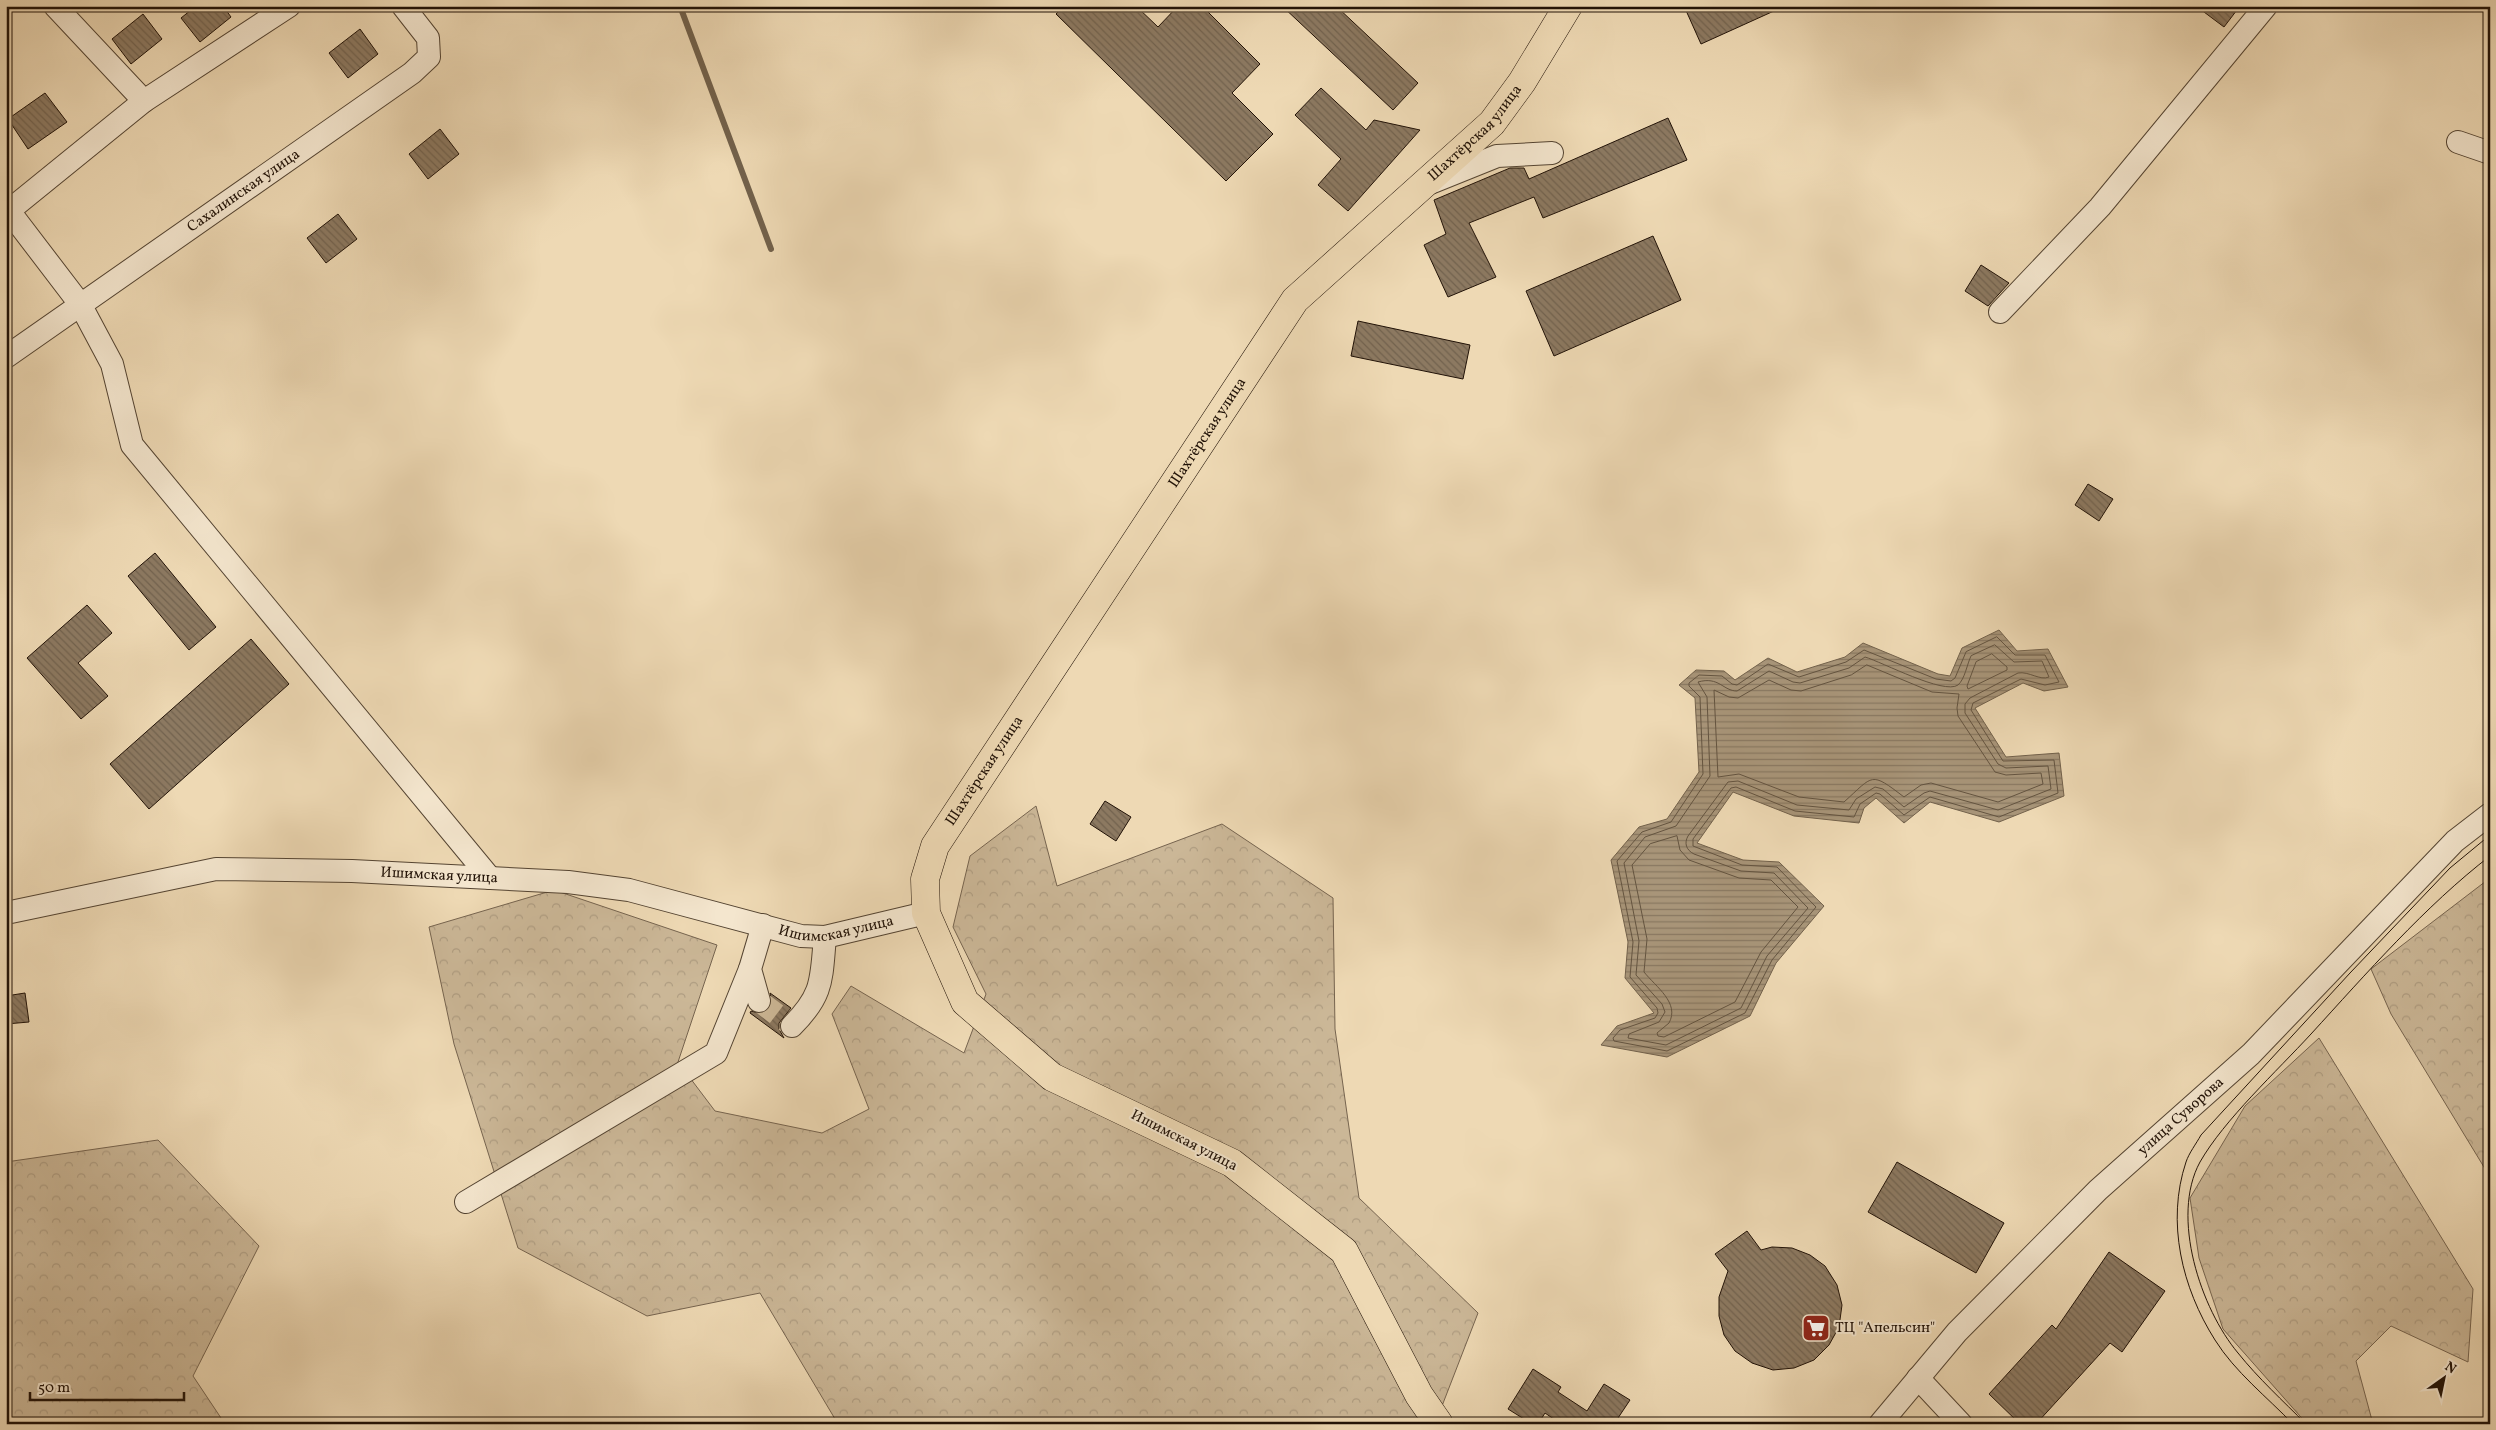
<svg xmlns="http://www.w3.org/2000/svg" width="2496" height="1430" font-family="Vollkorn,serif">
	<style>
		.forest { fill: url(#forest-crowns); stroke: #76644f }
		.water { fill: url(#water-rules); stroke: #72614b }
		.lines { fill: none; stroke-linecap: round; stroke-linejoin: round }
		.shore { stroke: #645440; stroke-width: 1 }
		.stream { stroke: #72614b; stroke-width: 6 }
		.building { fill: url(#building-back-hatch); stroke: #211207 }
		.minor-tunnel { stroke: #cfbb9a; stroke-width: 22; stroke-dasharray: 22 11; stroke-linecap: butt }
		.minor-casing { stroke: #544432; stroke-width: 24 }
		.major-casing { stroke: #211207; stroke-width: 29 }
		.minor { stroke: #f4e6ce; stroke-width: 22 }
		.major { stroke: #eed9b4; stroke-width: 28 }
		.tram { stroke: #211207; stroke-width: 1 }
		.labels { text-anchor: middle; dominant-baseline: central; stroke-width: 4; stroke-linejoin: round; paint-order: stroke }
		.street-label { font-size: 15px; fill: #211207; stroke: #f4e6ce }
		.poi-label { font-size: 15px; fill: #211207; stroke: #f4e6ce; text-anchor: start }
	</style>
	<defs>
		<pattern id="forest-crowns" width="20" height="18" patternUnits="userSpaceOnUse" patternTransform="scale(1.25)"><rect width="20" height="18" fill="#cbb797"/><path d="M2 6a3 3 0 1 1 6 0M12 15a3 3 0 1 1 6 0" fill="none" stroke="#ae9c81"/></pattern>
		<pattern id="water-rules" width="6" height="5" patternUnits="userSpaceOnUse" patternTransform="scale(1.25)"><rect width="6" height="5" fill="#a89579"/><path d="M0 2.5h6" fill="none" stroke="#887861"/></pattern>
		<pattern id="building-back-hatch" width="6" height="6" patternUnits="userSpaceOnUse" patternTransform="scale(1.25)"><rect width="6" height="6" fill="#8c7961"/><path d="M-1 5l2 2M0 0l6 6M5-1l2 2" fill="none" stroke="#72624e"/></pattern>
	</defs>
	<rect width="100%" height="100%" fill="#eed9b4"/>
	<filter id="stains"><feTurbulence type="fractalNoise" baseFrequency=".004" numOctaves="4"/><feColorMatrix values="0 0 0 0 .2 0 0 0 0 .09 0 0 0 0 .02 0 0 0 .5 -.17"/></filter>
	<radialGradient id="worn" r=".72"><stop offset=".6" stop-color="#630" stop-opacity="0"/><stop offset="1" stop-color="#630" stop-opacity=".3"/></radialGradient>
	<g class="forest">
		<polygon points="1036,806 1057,886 1222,824 1333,898 1335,1029 1359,1198 1478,1313 1435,1424 838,1424 760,1293 647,1316 518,1248 454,1044 429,927 554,890 717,945 678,1062 715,1111 822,1133 869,1109 832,1014 851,986 964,1053 986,994 953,927 970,856"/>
		<polygon points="2490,878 2490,1177 2391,1014 2371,969"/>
		<polygon points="2319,1038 2473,1289 2468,1362 2391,1326 2356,1361 2373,1424 2307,1424 2223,1329 2199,1258 2190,1198 2245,1106"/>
		<polygon points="158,1140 259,1246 193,1376 225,1424 6,1424 6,1162"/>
	</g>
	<polygon class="water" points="1999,630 2017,651 2048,649 2068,687 2044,691 2023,683 1975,708 2006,757 2059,753 2064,796 1999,822 1930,802 1904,823 1876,798 1864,808 1859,823 1794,816 1733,792 1697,843 1743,860 1779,862 1824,906 1776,963 1750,1016 1667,1057 1601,1045 1617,1026 1654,1013 1625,978 1628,942 1611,860 1639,827 1667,819 1699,772 1695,698 1679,685 1696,670 1724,671 1735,680 1768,658 1797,672 1845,657 1863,643 1938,674 1950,676 1962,648"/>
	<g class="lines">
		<g class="shore">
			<polygon points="1997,637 2015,655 2045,655 2059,682 2045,685 2021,679 1973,703 1971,710 2003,761 2054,760 2058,793 1999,817 1930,797 1904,815 1880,794 1876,793 1860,804 1854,817 1795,811 1736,787 1731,788 1693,839 1693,846 1742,865 1777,867 1816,907 1772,960 1745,1013 1667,1051 1614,1041 1613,1038 1620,1030 1655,1018 1658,1013 1657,1008 1630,977 1633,942 1617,861 1642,832 1671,822 1703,774 1700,697 1689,686 1689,683 1699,675 1722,676 1732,684 1737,685 1768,664 1799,677 1846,662 1864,650 1936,679 1951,681 1955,678 1966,652"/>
			<path d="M1995,645l19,17 28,-1 7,16c-9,4 -20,-6 -31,-4l-48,25 -5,6v9l33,51 8,4 42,-2 3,23 -53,21 -68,-19 -6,2 -20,14 -21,-18 -8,-2 -19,12 -7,11 -52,-5 -59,-24 -10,1 -40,54c-4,7 -2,14 6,18l47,17 33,2 34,35 -41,48 -26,52 -75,37 -38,-7 1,-4 30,-12 6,-10 -3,-8 -26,-29 3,-34 -15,-78 21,-26 31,-11 34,-50 -3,-79 -9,-15c21,-6 25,9 39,9l32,-20 24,11 7,1 49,-15 16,-11c17,5 79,38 93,28 7,-6 9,-21 13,-29z"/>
			<polygon points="1992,654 2007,667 2007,670 1968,689 1967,686 1976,662"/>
			<path d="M1867,665l65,27 27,2 -2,14 1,8 37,56 11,3 35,-2 2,11 -45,18 -67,-19 -10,2 -17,12c-34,-26 -30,-22 -60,5l-45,-5 -60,-23 -21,3 -4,-87 15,7 9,1 31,-18 22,10 10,1 50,-16z"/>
			<path d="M1677,836l3,14 9,10 50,18 32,2 27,27 -37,45 -26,50 -71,35 -6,-1 -1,-3 12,-10c11,-20 -13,-36 -25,-51l3,-33 -15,-74 18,-21z"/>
		</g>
		<polyline class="stream" points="680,6 771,249"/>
	</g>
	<g class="building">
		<polygon points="196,6 223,6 231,17 200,42 181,18"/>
		<polygon points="1064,6 1136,6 1158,27 1178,6 1202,6 1260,64 1232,93 1273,134 1226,181 1056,14"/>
		<polygon points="1282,6 1336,6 1418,83 1393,110"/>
		<polygon points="1684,6 1785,6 1701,44"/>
		<polygon points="2196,6 2240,6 2224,27"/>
		<polygon points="143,14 162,39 131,64 112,39"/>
		<polygon points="360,29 378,54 348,78 329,53"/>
		<polygon points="1321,88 1366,130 1374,120 1420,130 1348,211 1318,185 1341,159 1295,115"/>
		<polygon points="45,93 67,122 28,149 8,119"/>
		<polygon points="1668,118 1687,160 1543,218 1534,197 1469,223 1496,277 1448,297 1424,245 1446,234 1434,200 1510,168 1524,168 1529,179"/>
		<polygon points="440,129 459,154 428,179 409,154"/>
		<polygon points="338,214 357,239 326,263 307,238"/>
		<polygon points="1653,236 1681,300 1554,356 1526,291"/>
		<polygon points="1981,265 2009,283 1988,306 1965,291"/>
		<polygon points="1358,321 1470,345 1463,379 1351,356"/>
		<polygon points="2088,484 2113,499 2099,521 2075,505"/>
		<polygon points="155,553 216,627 189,650 128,576"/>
		<polygon points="87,605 112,633 78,663 108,696 81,719 27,658"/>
		<polygon points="251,639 289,684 149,809 110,764"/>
		<polygon points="1105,801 1131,817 1116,841 1090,824"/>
		<polygon points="25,993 29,1022 6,1024 6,996"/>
		<polygon points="770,993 791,1008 779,1023 779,1029 784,1038 750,1013 751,1011 762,1014 768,1010 772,1004"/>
		<polygon points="1897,1162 2004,1223 1976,1273 1868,1212"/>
		<polygon points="1747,1231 1761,1250 1772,1247 1792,1248 1810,1255 1825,1266 1837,1285 1842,1305 1839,1327 1829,1345 1814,1360 1794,1368 1773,1370 1752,1363 1735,1351 1724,1335 1719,1316 1719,1297 1728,1271 1715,1254"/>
		<polygon points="2109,1252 2165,1291 2122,1352 2110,1343 2036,1424 2020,1424 1989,1394 2052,1325 2056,1329"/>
		<polygon points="1533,1369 1561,1387 1558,1392 1587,1411 1604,1384 1630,1400 1614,1424 1561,1424 1545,1413 1538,1424 1532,1424 1508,1409"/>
	</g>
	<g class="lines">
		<polyline class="minor-tunnel" points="759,1001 792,1026"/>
		<defs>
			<g id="minor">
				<polyline points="55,6 144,101"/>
				<polyline points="2458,142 2490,153"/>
				<polyline points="1430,183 1497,156 1552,153"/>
				<polyline points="9,211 80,304 112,364 132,445 490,878"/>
				<polyline points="6,213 144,101 289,6"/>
				<polyline points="2000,312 2100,207 2266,6"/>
				<path id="s1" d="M6,357l406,-284 17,-16 -1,-19 -25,-32"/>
				<path id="s2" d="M6,913l210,-44 136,2 216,11 61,8 172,46 24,1 101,-24"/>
				<polyline points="759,1001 750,969 763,925"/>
				<path d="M792,1026c32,-32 29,-47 33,-89"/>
				<polyline points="466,1202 716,1053 750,969"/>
				<polyline points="1918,1378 1961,1424"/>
				<path id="s3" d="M1880,1424l77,-92 141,-142 153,-136 204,-213 35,-27"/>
			</g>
			<g id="major">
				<path id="s4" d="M1439,1424l-20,-29 -75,-144 -112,-88 -180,-86 -87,-75 -39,-89 -1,-34 10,-33 360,-546 197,-177 30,-41 46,-76"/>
			</g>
		</defs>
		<use href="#minor" class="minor-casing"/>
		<use href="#major" class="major-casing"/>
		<use href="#minor" class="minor"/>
		<use href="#major" class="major"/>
		<g class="tram">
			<path d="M2293,1424c-26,-27 -58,-52 -78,-84 -33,-52 -49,-118 -29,-178 3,-9 10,-18 15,-27l149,-162 100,-105 40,-33"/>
			<path d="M2306,1424c-23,-23 -48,-46 -68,-71 -37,-44 -68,-136 -38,-191 24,-42 77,-91 111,-128 55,-60 114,-128 179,-178"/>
		</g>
	</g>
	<defs>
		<symbol id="supermarket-square" viewBox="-11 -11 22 22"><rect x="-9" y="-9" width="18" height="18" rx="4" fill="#8f2418" stroke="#f4e6ce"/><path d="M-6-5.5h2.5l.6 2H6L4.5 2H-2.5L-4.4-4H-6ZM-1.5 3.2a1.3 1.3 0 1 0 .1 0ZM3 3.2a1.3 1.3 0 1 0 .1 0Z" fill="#fff"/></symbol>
	</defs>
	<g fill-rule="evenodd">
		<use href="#supermarket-square" x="1800" y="1312" width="32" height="32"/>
	</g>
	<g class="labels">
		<g class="street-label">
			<text stroke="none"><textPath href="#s4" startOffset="1720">Шахтёрская улица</textPath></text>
			<text stroke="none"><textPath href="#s1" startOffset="290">Сахалинская улица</textPath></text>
			<text stroke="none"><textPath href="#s4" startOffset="1315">Шахтёрская улица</textPath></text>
			<text stroke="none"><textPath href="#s4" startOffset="910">Шахтёрская улица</textPath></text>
			<text stroke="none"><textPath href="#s2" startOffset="438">Ишимская улица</textPath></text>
			<text stroke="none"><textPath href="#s2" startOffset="842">Ишимская улица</textPath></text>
			<text stroke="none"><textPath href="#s3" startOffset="431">улица Суворова</textPath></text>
			<text transform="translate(1184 1141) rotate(27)">Ишимская улица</text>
		</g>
		<g class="poi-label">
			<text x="1835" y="1328">ТЦ "Апельсин"</text>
		</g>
	</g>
	<rect width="2496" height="1430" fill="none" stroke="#eed9b4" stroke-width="25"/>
	<rect x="8" y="8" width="2481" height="1415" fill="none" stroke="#211207" stroke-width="2.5"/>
	<rect x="12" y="12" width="2471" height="1405" fill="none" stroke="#211207"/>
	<g transform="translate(2444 1378) rotate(33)" stroke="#f4e6ce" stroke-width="4" paint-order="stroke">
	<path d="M0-4L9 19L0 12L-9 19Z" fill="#211207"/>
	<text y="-8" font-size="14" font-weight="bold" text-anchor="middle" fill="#211207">N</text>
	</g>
	<path d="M30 1392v8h154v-8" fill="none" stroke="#211207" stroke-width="2.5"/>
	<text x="38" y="1392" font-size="15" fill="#211207" stroke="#f4e6ce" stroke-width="4" paint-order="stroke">50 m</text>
	<rect width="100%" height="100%" filter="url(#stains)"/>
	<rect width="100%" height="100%" fill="url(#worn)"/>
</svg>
